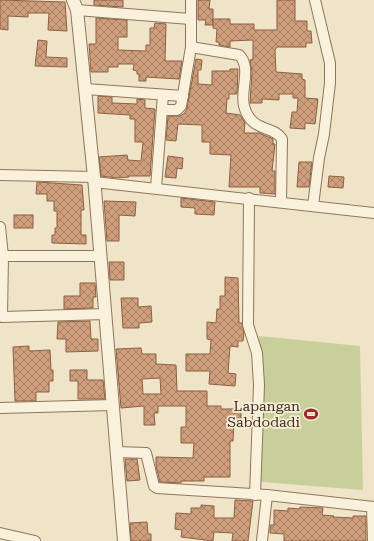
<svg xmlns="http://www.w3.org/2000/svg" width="374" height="541" font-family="'Roboto Serif',serif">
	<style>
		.pitch { fill: #c9cf9b }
		.building { fill: url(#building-cross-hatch); stroke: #8d5f41; fill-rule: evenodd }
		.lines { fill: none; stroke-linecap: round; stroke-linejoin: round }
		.minor-casing { stroke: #8d765c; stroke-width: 12 }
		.tertiary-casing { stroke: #8d765c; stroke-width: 14 }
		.minor { stroke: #faf1dc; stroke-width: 10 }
		.tertiary { stroke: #faf1dc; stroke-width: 12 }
		.labels { text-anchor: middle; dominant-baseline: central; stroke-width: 3.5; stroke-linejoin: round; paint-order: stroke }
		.poi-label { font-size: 14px; fill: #3d2e20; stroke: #f7eed8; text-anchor: end }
	</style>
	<defs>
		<pattern id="building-cross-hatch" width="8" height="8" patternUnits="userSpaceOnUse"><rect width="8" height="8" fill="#cf9f7d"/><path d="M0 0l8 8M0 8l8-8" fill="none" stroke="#a98266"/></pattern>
	</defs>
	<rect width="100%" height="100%" fill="#f0e4c8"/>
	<polygon class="pitch" points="259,336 360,346 363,490 261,482"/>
	<g class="building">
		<polygon points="0,0 65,2 67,31 48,30 49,13 28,13 28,17 8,16 8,30 0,29"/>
		<polygon points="94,0 123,0 123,7 94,5"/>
		<polygon points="198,0 210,0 209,9 213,9 213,25 205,25 206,20 198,20"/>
		<polygon points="277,0 295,0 295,21 307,21 307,31 311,31 312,43 306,43 306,47 277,47 275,50 276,72 302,74 302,79 305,80 305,98 318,99 315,124 305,123 305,129 290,128 292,112 297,112 298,98 293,98 293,94 279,94 279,100 262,99 262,103 250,103 252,72 250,60 253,59 253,40 230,41 230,47 219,45 219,42 216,42 217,29 213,28 213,19 230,19 230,24 254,24 254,30 277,30"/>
		<polygon points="96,18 127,20 127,37 118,37 118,50 146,51 146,45 150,45 150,28 154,28 155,23 166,24 165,61 182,61 179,79 146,77 146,81 139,81 139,74 137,74 137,71 133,70 134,64 118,64 118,67 108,67 108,72 91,72 89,44 96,44"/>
		<polygon points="38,40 47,41 46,57 67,58 67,67 35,66"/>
		<polygon points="196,59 202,60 201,70 198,70 198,84 212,85 212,71 230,71 230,69 238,69 237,94 229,94 229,99 227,99 226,113 240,115 245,123 244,133 259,133 273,139 273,144 275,144 272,171 275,171 275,194 260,193 260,187 229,187 231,155 210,154 210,142 202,142 202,125 178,124 176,141 166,140 168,116 180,116 185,113 187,108"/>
		<polygon points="98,96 112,97 112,103 137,104 137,99 145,100 145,108 155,109 150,176 129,176 129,177 117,178 101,176 99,157 127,155 128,160 141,161 143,142 135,142 135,119 130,119 130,115 98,113"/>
		<polygon points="168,156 183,158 182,169 177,168 176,178 165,177"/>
		<polygon points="299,162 312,162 309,187 297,187"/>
		<polygon points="329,176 344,177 343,188 328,187"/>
		<polygon points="37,182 82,185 84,210 81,210 81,235 86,235 86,244 52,243 52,235 55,235 55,228 57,228 57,211 54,211 54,201 47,201 47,194 36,194"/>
		<polygon points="181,198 215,202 214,215 195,214 195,208 181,207"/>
		<polygon points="104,201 136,202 135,216 119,215 119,241 107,241"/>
		<rect x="14" y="215" width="19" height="13"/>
		<polygon points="109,262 124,262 124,280 110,280"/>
		<polygon points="225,277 238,278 239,323 242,323 244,333 243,341 238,341 238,347 230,346 228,373 236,374 235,386 209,384 210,371 186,371 186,354 210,354 211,340 207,339 207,322 216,323 217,309 220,309 220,296 225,296"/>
		<polygon points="80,283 95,283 96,297 93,297 93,308 64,309 64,296 80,296"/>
		<polygon points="121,298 138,298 138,307 151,306 152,322 139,323 139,328 123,328"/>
		<polygon points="90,321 91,339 98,339 98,351 66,352 66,339 57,339 58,322"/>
		<polygon points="29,346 29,351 50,350 51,370 53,370 53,381 49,381 49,392 36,392 36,401 15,401 13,347"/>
		<path d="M141,348l1,6h14v10l20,1 1,26h30v15h14v3h20v12h-7l-1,20h-3v36h-26v4h-23v2l-21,-1 -4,-16v-9l37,1 1,-15h-13v-16h5v-21h-28v7h-4l1,12h-11v-19l-23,2 -5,-59zM160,378l1,16h-18l-1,-15z"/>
		<polygon points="70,370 87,370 87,380 103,380 105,399 78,399 78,381 70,381"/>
		<polygon points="125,459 137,459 140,480 127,481"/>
		<polygon points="235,500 253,501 248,541 232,541 233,533 214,532 213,541 181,537 182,530 175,529 176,513 191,514 191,508 201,508 201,505 214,506 214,518 234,518"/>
		<polygon points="300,507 323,508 322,515 334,516 333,517 353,518 353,516 366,516 366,541 284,541 284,534 270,533 270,525 274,525 274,510 288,511 288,508 300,509"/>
		<polygon points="147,522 148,534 151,534 151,541 131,541 130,523"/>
	</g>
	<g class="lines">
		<defs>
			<g id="minor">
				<polyline points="77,10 190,19"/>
				<path d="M191,47l48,8c13,12 1,35 5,51 7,27 30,19 38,33l-1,63"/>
				<polyline points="86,89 183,96"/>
				<polyline points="162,110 177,110 181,106 191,47 191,0"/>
				<polyline points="0,175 94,177"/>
				<polyline points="94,182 374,213"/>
				<polyline points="156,188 163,95"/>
				<polyline points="249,198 248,325 257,353 259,385 255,495"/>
				<polyline points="313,206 319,158 324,134 330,83 330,63 315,0"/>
				<polyline points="0,227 3,256 2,317 106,314"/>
				<polyline points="3,256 100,256"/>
				<polyline points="0,408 113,405"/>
				<polyline points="117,452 146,453 154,486 157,488 267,495 374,507"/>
				<polyline points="372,507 373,541"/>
				<polyline points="0,533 35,541"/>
				<polyline points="262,541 267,495"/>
			</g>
			<polyline id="tertiary" points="73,0 77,10 94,177 124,541"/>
		</defs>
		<use href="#minor" class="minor-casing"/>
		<use href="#tertiary" class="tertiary-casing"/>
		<use href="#minor" class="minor"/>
		<use href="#tertiary" class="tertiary"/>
	</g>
	<defs>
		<symbol id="stadium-bare" viewBox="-9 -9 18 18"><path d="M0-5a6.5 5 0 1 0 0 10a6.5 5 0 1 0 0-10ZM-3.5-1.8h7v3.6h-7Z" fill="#9e2a2b" stroke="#f7eed8" stroke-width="2.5" paint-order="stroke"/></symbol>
	</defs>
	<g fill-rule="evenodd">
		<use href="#stadium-bare" x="301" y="404" width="20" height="20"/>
	</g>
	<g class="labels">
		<g class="poi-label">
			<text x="300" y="406">Lapangan<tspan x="300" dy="16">Sabdodadi</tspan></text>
		</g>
	</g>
</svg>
